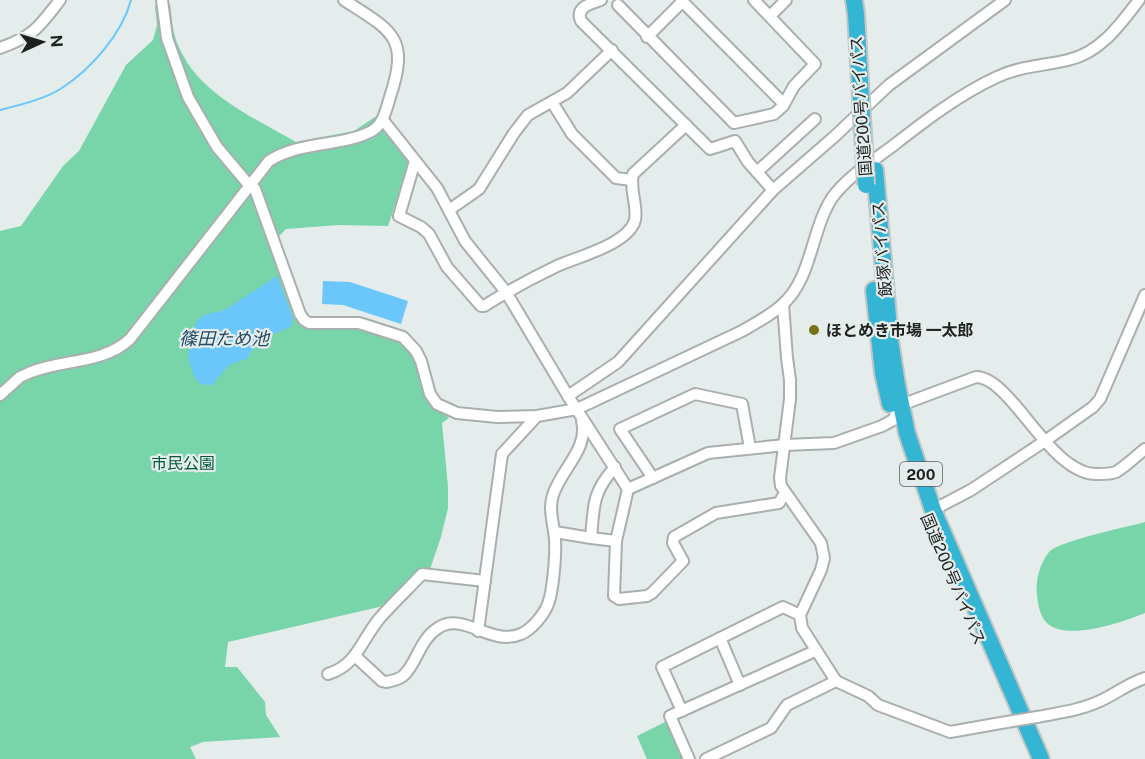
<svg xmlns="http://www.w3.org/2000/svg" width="1145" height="759" font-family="'Public Sans','Noto Sans JP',sans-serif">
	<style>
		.green { fill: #78d4a9 }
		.water { fill: #6ac6fb }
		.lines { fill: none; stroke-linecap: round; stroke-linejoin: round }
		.stream { stroke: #6ac6fb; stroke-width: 2 }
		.minor-casing { stroke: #a9afaf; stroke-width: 14 }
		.highway-casing { stroke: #c5c5c5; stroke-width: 20 }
		.minor { stroke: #fff; stroke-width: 10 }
		.highway { stroke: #35b5d4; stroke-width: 16 }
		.minor-bridge-casing { stroke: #a9afaf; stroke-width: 14; stroke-linecap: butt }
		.highway-bridge-casing { stroke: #c5c5c5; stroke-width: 20; stroke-linecap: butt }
		.minor-bridge { stroke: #fff; stroke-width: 10 }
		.highway-bridge { stroke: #35b5d4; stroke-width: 16 }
		.poi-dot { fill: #767316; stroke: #e5ecec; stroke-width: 2 }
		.labels { text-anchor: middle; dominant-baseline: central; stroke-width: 4.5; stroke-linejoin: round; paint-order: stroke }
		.shield { fill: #e5ecec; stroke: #5a5e5e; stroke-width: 1.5 }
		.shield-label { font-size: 15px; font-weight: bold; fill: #1f2121 }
		.street-label { font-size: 16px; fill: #1f2121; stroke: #e5ecec }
		.poi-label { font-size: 16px; font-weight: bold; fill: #1f2121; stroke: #e5ecec; text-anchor: start }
		.park-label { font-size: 16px; fill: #02583b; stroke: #e5ecec }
		.water-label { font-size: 18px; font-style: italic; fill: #244b62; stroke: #e5ecec }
	</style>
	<rect width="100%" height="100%" fill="#e5ecec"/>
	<g class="green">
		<path d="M170,4c2,14 2,28 8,41 20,49 75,72 118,97l58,-11 21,-14 35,44 -22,65 -49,-1 -53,4 -9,9 21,80 4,7 5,2 51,-1 41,14 14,14 19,51 17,13 -7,5 6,64v21l-7,29 -12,35 -46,34 -155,36 -3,25h12l28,35 1,13 14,22 -77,5 -13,5 6,12h-196v-528l21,-5 42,-60 16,-15 47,-86 27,-25 4,-15 -2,-19z"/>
		<path d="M1145,522v91c-22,9 -76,28 -97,11 -8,-7 -10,-19 -11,-29 -2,-14 3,-32 12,-43 10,-11 78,-25 96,-30z"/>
		<polygon points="669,720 686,759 647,759 637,736"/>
	</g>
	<g class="water">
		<path d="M277,276l16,42 -2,8c-17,10 -36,10 -43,32l-19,7 -17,20 -12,-1 -6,-8 -6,-19 8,-34 8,-8 21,-5z"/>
		<polygon points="323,281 350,282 408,301 401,324 343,305 322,304"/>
	</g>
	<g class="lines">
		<path class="stream" d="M0,110c20,-5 45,-11 62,-22 29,-19 60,-54 69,-88"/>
		<defs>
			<g id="minor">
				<path d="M162,0l5,38 21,59 29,50 32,38 6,4 45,125 4,6 5,3h50l44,14 13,14 5,10 9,33 7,10 20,9 40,4 40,-1 40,-7 163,-77c14,-8 30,-16 42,-27 30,-26 29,-75 50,-107 15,-21 42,-38 62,-53 32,-25 66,-51 103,-68 23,-11 46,-11 71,-17 32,-7 52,-35 71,-60"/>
				<path d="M601,0c-11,4 -26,7 -20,21l129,128 25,-8 13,21 25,28"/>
				<polyline points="681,0 784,104"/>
				<polyline points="618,5 734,123 774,114 783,106 794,86 815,64 754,0"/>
				<polyline points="770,16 786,0"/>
				<polyline points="647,37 682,2"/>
				<path d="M0,48c34,-12 39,-21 60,-48"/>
				<polyline points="552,102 572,134 616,178 632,180"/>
				<path d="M383,120l54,68 28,53 41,51 62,104 60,93 80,-36 77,-8 49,-2 48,-17 11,-6 8,-15 75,-28c36,0 74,99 122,97 6,0 13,0 18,-2 10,-6 20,-16 29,-23"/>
				<path d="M415,161l-16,55 22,11 8,7 18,33 34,39h3c24,-15 48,-28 73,-40 20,-9 72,-22 78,-46 3,-15 -6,-30 -2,-46l53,-49"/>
				<polyline points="757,172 815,119"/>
				<polyline points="449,210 479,189 514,133 528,115 567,93 612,50"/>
				<polyline points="783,304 787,358 790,380 790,399 780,478 781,486 821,543 824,558 821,570 800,615 802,628 836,681 868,696 878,705 950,732 995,724"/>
				<path d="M0,395l20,-18 11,-5c33,-13 72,-8 99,-33l139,-178c31,-20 70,-14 101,-29 13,-6 16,-22 20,-35 20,-60 2,-66 -46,-97"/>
				<polyline points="568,396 618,362 773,190 835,136 889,85 1005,0"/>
				<polyline points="653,478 620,429 695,394 742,404 750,448"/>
				<polyline points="628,489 616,541 614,596 619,599 647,596 652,593 683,561 673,543 674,537 716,513 779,503 785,493"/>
				<polyline points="933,510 971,490 1045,441 1093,407 1100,399 1107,383 1145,295"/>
				<path d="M555,532l36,6c3,-33 1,-45 24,-71"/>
				<polyline points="591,538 616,541"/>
				<polyline points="478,631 502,454 537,416"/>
				<polyline points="720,638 740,685"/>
				<path d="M355,656l27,25 4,1c6,-1 13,-3 17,-6 14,-12 16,-36 35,-48 26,-17 53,19 83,6 10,-4 23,-19 27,-30 5,-12 8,-50 7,-64 -1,-15 -7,-31 -2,-45 8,-26 36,-46 29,-74"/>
				<path d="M328,674c29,-9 33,-33 51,-55 13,-15 29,-30 43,-45l63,7"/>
				<polyline points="682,711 662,667 783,607 800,615"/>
				<path d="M1037,717c21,-4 45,-7 65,-17 15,-7 27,-17 43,-22"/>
				<polyline points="689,759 670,716 815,651"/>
				<polyline points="706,759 771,728 787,705 836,681"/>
			</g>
			<g id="highway">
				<polyline points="854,0 856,14"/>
				<polyline points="875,170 890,340 897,385 907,433 933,510 1041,759"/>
				<polyline points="874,290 883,373 890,404"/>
			</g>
		</defs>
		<use href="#minor" class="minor-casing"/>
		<use href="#highway" class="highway-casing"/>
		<use href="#minor" class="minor"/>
		<use href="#highway" class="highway"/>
		<defs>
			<polyline id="minor-bridge" points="995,724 1037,717"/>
			<polyline id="highway-bridge" points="856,14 866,185"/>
		</defs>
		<use href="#minor-bridge" class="minor-bridge-casing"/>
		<use href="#highway-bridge" class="highway-bridge-casing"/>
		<use href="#minor-bridge" class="minor-bridge"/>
		<use href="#highway-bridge" class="highway-bridge"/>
	</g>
	<circle class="poi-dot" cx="814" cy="330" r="6"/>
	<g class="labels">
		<rect class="shield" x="900" y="462" width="42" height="24" rx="4.5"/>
		<g class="shield-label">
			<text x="921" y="474">200</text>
		</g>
		<g class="street-label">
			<text transform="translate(861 106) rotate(-94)">国道200号バイパス</text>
			<text transform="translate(882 249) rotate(-95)">飯塚バイパス</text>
			<text transform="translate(953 579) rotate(67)">国道200号バイパス</text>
		</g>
		<g class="poi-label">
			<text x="826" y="330">ほとめき市場 一太郎</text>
		</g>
		<g class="park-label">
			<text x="183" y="463">市民公園</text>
		</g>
		<g class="water-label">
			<text x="224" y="338">篠田ため池</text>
		</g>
	</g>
	<g transform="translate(42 42) rotate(86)" stroke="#e5ecec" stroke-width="4.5" paint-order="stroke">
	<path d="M0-4.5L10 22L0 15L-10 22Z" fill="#1f2121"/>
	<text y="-9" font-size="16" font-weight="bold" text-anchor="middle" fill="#1f2121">N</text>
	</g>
</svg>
